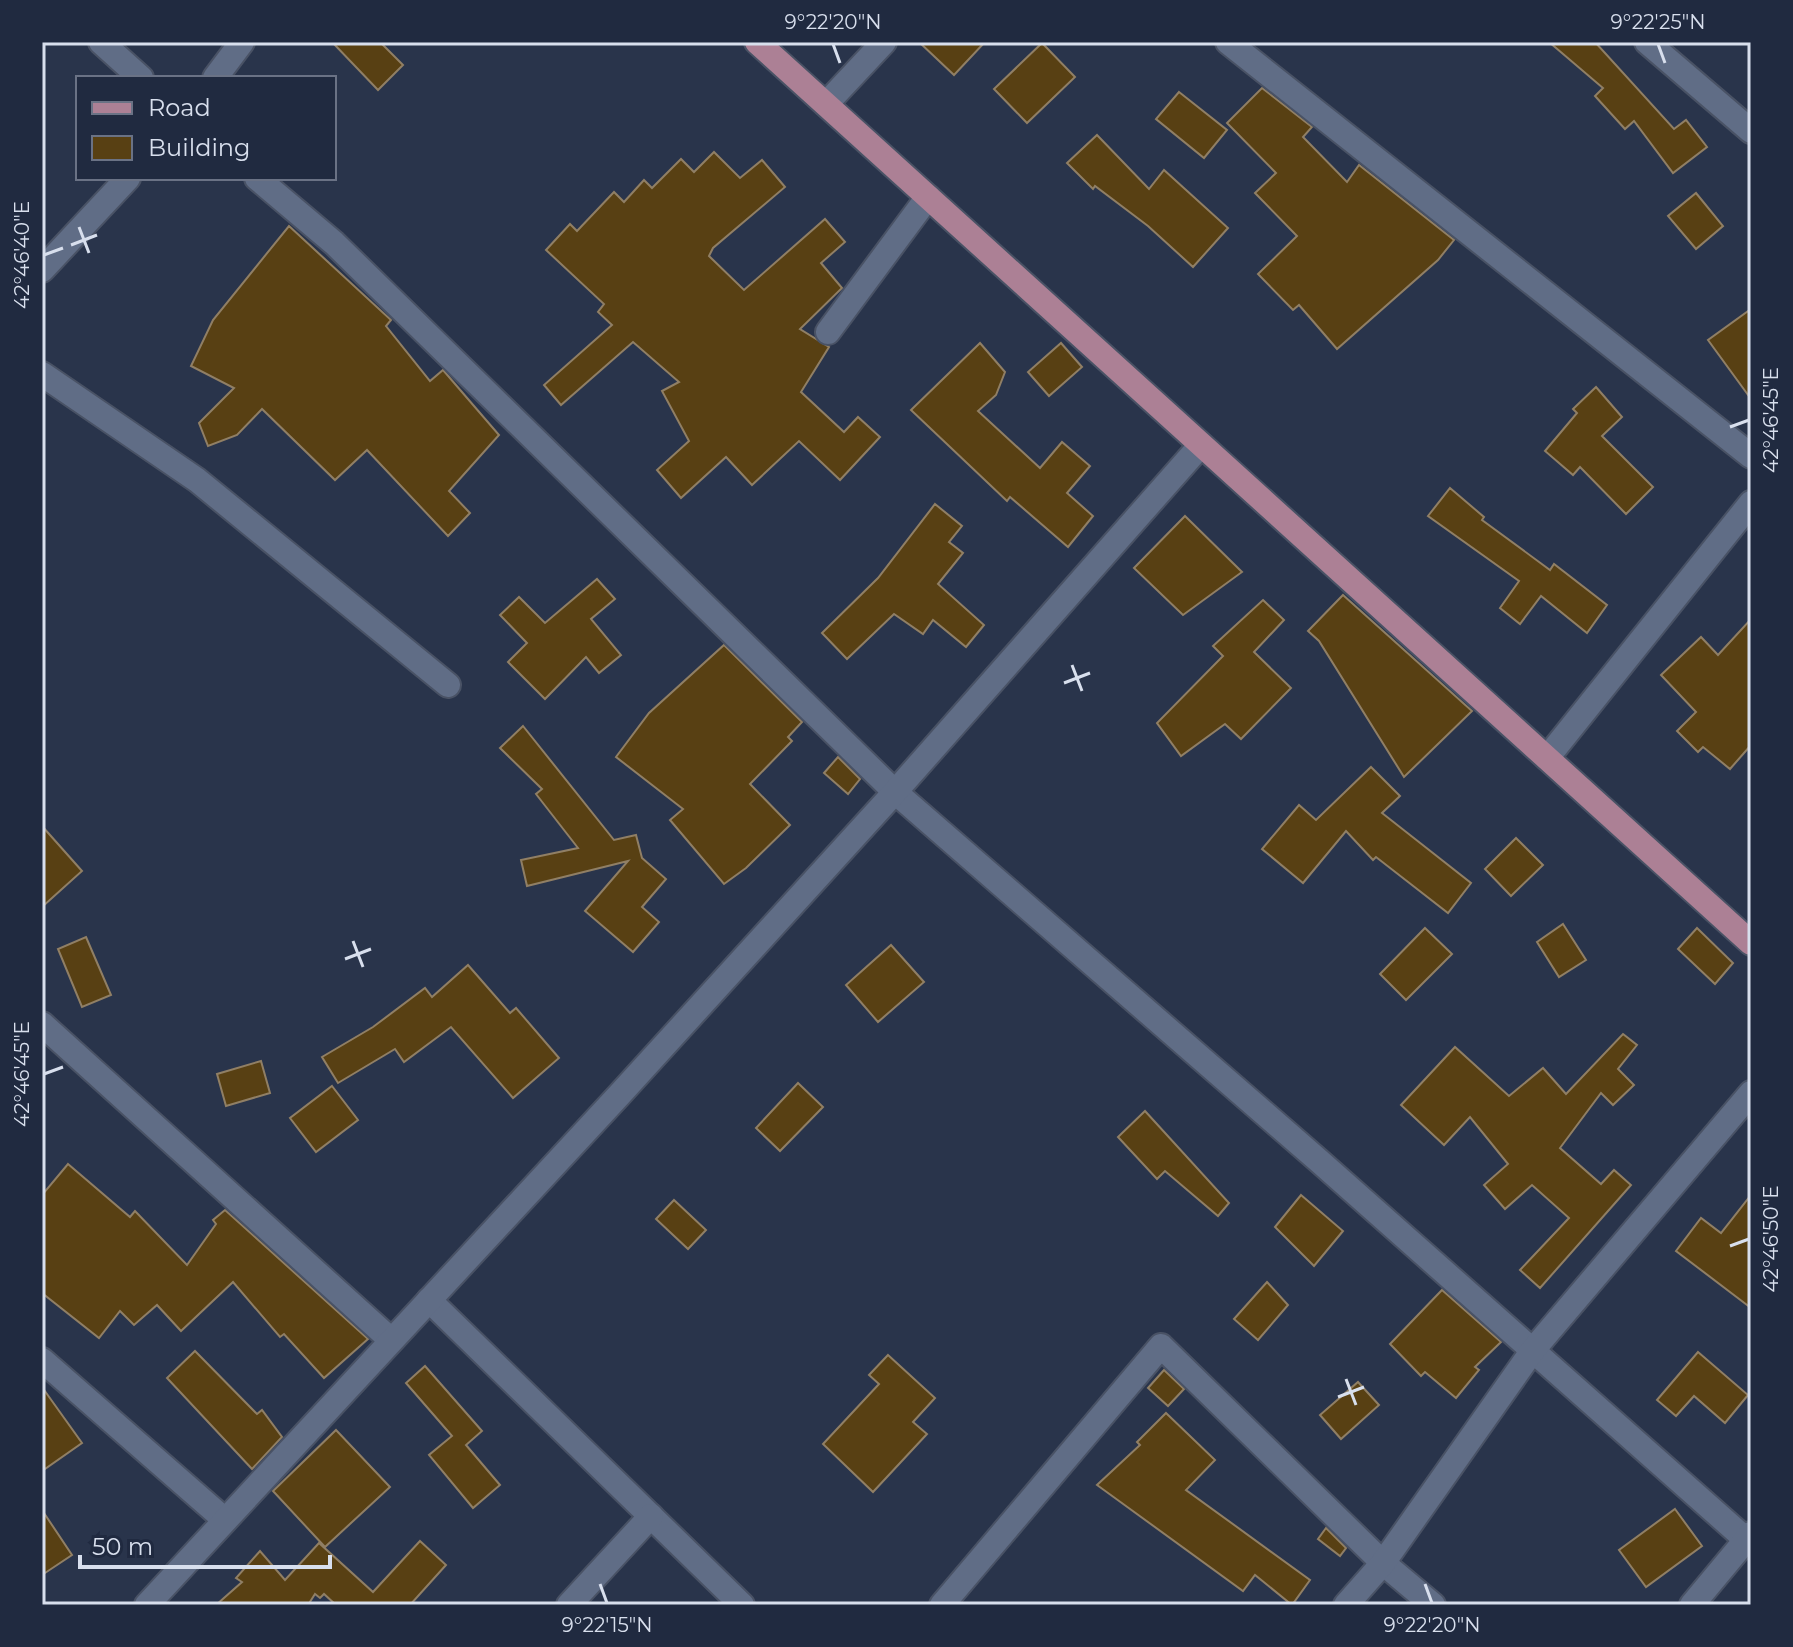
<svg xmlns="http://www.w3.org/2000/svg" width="1793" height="1647" font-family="Montserrat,sans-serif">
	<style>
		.building { fill: #584013; stroke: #907f65; stroke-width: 2 }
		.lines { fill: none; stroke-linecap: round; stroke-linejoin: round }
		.minor-casing { stroke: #495265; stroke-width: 28 }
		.major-casing { stroke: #495265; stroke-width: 28 }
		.minor { stroke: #606d86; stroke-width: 24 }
		.major { stroke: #ac8095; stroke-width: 24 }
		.ticks { fill: none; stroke: #d8dfed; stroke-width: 3 }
		.neatline { fill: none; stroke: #d8dfed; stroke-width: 3 }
		.ticks-label { font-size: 20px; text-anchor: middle; fill: #d8dfed }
	</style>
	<rect width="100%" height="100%" fill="#29344b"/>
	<g class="building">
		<polygon points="332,42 380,42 403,65 378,90"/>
		<polygon points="919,42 985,42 954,75"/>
		<polygon points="1549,42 1595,42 1674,129 1686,120 1707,147 1673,173 1634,121 1625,129 1595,96 1603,88"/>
		<polygon points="1042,43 1075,77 1027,123 994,89"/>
		<polygon points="1262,88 1312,127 1303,137 1347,182 1359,165 1454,240 1438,260 1337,349 1299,305 1293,310 1258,274 1297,236 1255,193 1276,173 1227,123"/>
		<polygon points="1179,92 1227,130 1204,158 1156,119"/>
		<polygon points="1097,135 1149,189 1164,170 1228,228 1193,267 1148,226 1095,186 1093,189 1067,163"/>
		<polygon points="714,152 740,178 762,160 785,187 713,248 709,256 744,290 825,219 845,242 821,263 842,288 800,329 829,347 801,392 844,432 858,417 880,437 840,480 799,441 752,485 726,457 681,498 657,470 689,441 662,391 679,382 633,342 561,405 544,385 612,325 598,312 604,304 546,250 570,224 577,231 614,192 624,202 644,180 652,188 681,159 694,172"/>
		<polygon points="1696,193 1723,226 1696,249 1668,216"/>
		<polygon points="289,226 391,320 386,326 430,381 443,370 499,435 449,491 470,513 448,536 367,450 335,480 262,409 237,435 208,446 199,423 234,388 191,366 213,320"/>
		<polygon points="1751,309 1751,399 1708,340"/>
		<polygon points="980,343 1005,372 996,395 978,411 1040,468 1062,442 1090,466 1067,493 1093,516 1068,547 1010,497 1007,501 911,410"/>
		<polygon points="1061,343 1082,367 1049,396 1028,372"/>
		<polygon points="1596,387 1622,417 1602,436 1653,487 1626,514 1580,467 1573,475 1545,451 1577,413 1573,409"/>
		<polygon points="1450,488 1484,517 1482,520 1550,570 1554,564 1607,605 1587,633 1541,596 1520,624 1500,608 1519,581 1428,516"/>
		<polygon points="935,504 962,526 949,542 963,553 938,584 984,625 966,647 933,620 923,634 894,614 847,659 822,633 878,578"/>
		<polygon points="1185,516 1242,572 1183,615 1134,568"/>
		<polygon points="597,579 615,599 591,619 621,655 599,673 586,657 545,699 508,662 527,643 500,615 519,597 545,623"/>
		<polygon points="1343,595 1472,711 1404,777 1319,641 1308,631"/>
		<polygon points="1263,600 1284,620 1254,652 1291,688 1241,739 1225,724 1181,756 1157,723 1223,656 1213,646"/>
		<polygon points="1751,619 1751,745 1730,769 1703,747 1698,752 1677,731 1696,712 1661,675 1701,637 1718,655"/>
		<polygon points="724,645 802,722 788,737 792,741 750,784 790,825 746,868 724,884 670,820 683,809 616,757 649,713"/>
		<polygon points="523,726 614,840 636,835 642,858 666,879 642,907 659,922 633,952 585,911 628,861 527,886 521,860 578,848 536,794 542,789 500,748"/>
		<polygon points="838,757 860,779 848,794 824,773"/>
		<polygon points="1371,767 1400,796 1382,813 1471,883 1448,913 1376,857 1373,860 1346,831 1303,883 1262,849 1299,805 1316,820"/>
		<polygon points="42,826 82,871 42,907"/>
		<polygon points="1516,838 1543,865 1511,896 1485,869"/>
		<polygon points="1563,924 1586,960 1559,977 1537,942"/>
		<polygon points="1425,928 1452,954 1406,1000 1380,974"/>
		<polygon points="1697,928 1733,963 1715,984 1678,949"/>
		<polygon points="86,937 111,995 82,1007 58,949"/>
		<polygon points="891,945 924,982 878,1022 846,985"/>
		<polygon points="468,965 510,1013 516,1008 559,1058 513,1098 451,1027 404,1062 395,1049 338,1083 322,1057 373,1027 425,988 432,997"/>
		<polygon points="1623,1034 1637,1045 1618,1069 1634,1085 1613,1105 1601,1093 1560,1148 1601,1184 1614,1170 1631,1185 1540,1288 1520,1270 1569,1218 1532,1185 1505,1209 1484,1185 1508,1164 1470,1117 1444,1145 1401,1105 1455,1047 1509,1096 1543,1068 1566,1094"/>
		<polygon points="261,1061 270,1093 226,1106 217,1074"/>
		<polygon points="798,1083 823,1107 780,1151 756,1128"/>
		<polygon points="332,1086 358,1120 316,1152 290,1118"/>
		<polygon points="1145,1111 1229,1203 1218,1216 1165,1171 1157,1179 1118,1137"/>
		<polygon points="68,1164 130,1217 135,1211 187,1265 216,1224 213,1220 225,1210 368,1339 324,1378 284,1334 280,1337 233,1282 181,1331 157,1305 134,1325 120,1311 99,1338 42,1293 42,1195"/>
		<polygon points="1301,1195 1343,1231 1314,1266 1275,1227"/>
		<polygon points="1751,1195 1751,1308 1676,1251 1701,1218 1721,1233"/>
		<polygon points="674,1200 706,1230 688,1249 656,1219"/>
		<polygon points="1267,1282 1288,1305 1258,1340 1234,1319"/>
		<polygon points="1442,1290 1501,1342 1475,1367 1479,1370 1456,1398 1425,1372 1421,1376 1390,1344"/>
		<polygon points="195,1351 257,1414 262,1410 282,1437 252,1469 167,1378"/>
		<polygon points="1698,1352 1748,1395 1725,1423 1694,1396 1676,1416 1657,1400"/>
		<polygon points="888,1355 935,1398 913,1422 927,1434 873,1492 823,1444 879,1384 869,1375"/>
		<polygon points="425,1366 482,1431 466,1445 500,1485 473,1508 429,1455 452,1436 406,1383"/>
		<polygon points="1164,1370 1184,1389 1168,1406 1148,1388"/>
		<polygon points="1358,1382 1379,1405 1341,1439 1320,1415"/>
		<polygon points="42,1387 82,1443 42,1471"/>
		<polygon points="1166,1413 1215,1460 1186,1490 1310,1580 1292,1605 1255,1575 1243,1591 1097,1485 1140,1445 1137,1442"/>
		<polygon points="336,1430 390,1487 325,1547 273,1491"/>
		<polygon points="1675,1509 1702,1546 1646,1587 1619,1550"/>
		<polygon points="42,1510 72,1555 42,1575"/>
		<polygon points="1326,1528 1346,1548 1340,1556 1318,1539"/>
		<polygon points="420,1541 446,1565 410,1605 336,1605 324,1594 320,1598 315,1594 308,1605 216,1605 242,1582 236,1578 260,1551 285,1580 319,1543 373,1592"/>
	</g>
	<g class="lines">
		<defs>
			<g id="minor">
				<polyline points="101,42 141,78"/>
				<polyline points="1228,42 1751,456"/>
				<polyline points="1647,42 1751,131"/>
				<polyline points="215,78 242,42"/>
				<polyline points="826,104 884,42"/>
				<polyline points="257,178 334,243 895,792 1318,1160 1751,1544"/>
				<polyline points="42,270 128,178"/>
				<polyline points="828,332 928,197"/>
				<polyline points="42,374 197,480 448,685"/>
				<polyline points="1547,758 1751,503"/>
				<polyline points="42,1024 391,1340"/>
				<polyline points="429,1300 742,1605"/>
				<polyline points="42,1360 225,1520"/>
				<polyline points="147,1605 621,1093 895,792 1201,445"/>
				<polyline points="569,1605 651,1516"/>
				<polyline points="942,1605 1161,1346 1383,1563 1433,1605"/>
				<polyline points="1346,1605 1383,1563 1533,1350 1751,1093"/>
				<polyline points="1692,1605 1751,1534"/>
			</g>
			<polyline id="major" points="757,42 1751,943"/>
		</defs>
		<use href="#minor" class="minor-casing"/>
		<use href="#major" class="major-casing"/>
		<use href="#minor" class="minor"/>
		<use href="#major" class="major"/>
	</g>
	<path class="ticks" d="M833,44l7,19M1658,44l7,19M79,227l10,26M71,245l26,-10M44,255l19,-7M1730,427l19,-7M1072,665l10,26M1064,683l26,-10M353,941l10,26M345,959l26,-10M44,1074l19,-7M1730,1246l19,-7M1346,1379l10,26M1338,1397l26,-10M600,1584l7,19M1425,1584l7,19"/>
	<rect width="1793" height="1647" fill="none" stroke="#202a40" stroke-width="88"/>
	<rect x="76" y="76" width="260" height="104" fill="#202a40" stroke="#6a7285" stroke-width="2"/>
	<rect x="92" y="102" width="40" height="12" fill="#ac8095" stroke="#6a7285" stroke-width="2"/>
	<text x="148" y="116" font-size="24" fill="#d8dfed">Road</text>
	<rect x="92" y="136" width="40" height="24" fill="#584013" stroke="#6a7285" stroke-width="2"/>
	<text x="148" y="156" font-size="24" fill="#d8dfed">Building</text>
	<path d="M80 1555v12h250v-12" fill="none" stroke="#d8dfed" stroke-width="4"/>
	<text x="92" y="1555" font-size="24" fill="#d8dfed" stroke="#202a40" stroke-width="6" paint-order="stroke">50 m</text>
	<rect x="44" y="44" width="1705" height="1559" class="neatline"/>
	<g class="ticks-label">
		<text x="833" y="29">9°22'20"N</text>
		<text x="1658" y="29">9°22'25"N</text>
		<text transform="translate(22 255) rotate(-90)" y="7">42°46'40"E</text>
		<text transform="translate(1771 420) rotate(-90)" y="7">42°46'45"E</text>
		<text transform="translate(22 1074) rotate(-90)" y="7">42°46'45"E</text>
		<text transform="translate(1771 1239) rotate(-90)" y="7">42°46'50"E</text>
		<text x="607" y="1632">9°22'15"N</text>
		<text x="1432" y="1632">9°22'20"N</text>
	</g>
</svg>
